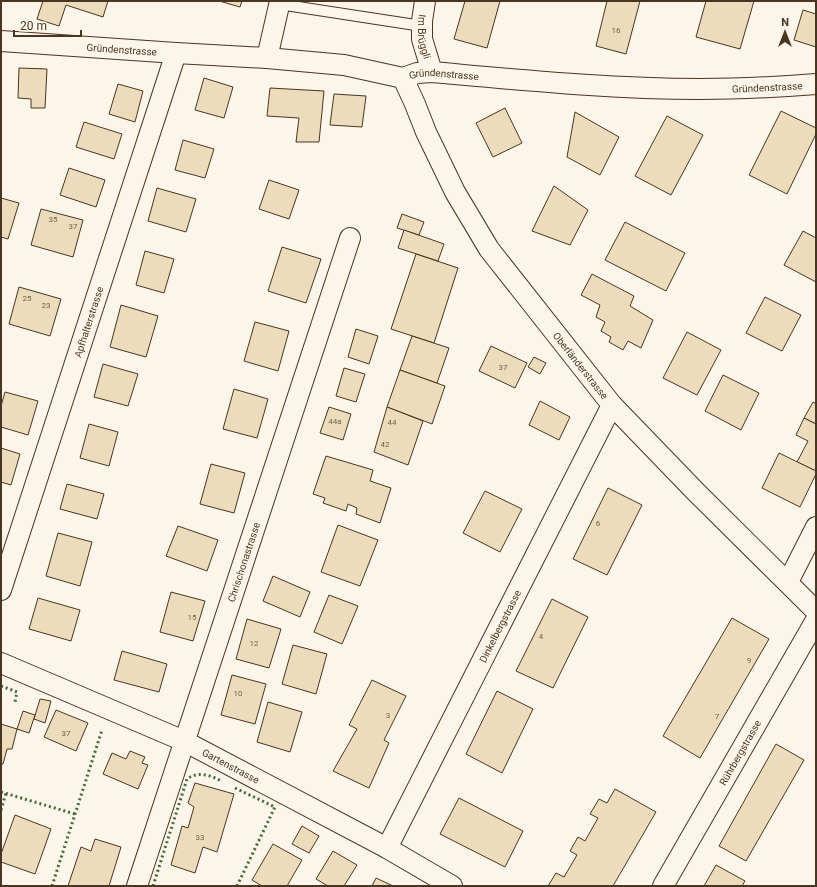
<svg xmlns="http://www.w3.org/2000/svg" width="817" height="887" font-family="Roboto,sans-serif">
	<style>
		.building { fill: #ecdcbc; stroke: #4a3520 }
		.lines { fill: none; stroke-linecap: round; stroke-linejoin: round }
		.lane-casing { stroke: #4a3520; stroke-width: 12 }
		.street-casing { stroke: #4a3520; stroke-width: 22 }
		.lane { stroke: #fbf6e9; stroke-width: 10 }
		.street { stroke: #fbf6e9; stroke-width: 20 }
		.hedge { stroke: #436837; stroke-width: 3; stroke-dasharray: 2 3; stroke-linecap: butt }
		.labels { text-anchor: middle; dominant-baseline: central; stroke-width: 3; stroke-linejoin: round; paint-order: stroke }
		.number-label { font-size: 8px; fill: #725f47 }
		.street-label { font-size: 10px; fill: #4a3520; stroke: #fbf6e9 }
	</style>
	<rect width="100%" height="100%" fill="#fbf6e9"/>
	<g class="building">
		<polygon points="43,1 108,1 103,17 66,5 59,26 37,19"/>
		<polygon points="219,1 242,1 240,7"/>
		<polygon points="465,1 500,1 487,48 454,39"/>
		<polygon points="607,1 640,1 626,54 596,46"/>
		<polygon points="706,1 754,1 740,49 696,37"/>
		<polygon points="803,10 816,14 816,47 794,40"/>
		<polygon points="19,68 47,69 45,108 31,108 31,99 18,98"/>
		<polygon points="204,78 233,87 224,118 195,110"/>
		<polygon points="118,84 143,91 135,122 109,114"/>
		<polygon points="270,88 324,91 319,142 296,142 299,118 267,116"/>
		<polygon points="334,94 366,96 362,127 330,125"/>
		<polygon points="505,108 522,143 493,157 476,123"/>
		<polygon points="781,111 816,128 816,134 787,194 749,175"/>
		<polygon points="575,112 619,137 600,175 567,157"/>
		<polygon points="667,116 703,135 671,195 635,176"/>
		<polygon points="84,122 122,134 114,159 76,147"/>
		<polygon points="183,140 214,149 205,178 175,170"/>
		<polygon points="69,168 105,180 96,207 60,195"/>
		<polygon points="269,180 299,190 289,219 259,209"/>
		<polygon points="554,186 588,210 570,245 532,231"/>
		<polygon points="157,188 196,199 186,232 148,221"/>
		<polygon points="1,198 19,203 8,239 1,237"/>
		<polygon points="41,209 83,220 73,257 31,245"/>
		<polygon points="402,214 424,222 419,235 397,228"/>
		<polygon points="625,222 685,253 666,291 605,260"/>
		<polygon points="404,230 444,244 438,261 398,248"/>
		<polygon points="803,231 816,238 816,282 784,265"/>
		<polygon points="282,247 321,259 306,303 268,291"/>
		<polygon points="145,251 174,259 164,293 136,285"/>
		<polygon points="416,254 458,268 434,343 391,329"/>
		<polygon points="592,274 634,296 630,306 653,320 641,348 628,341 623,350 609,342 611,337 601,331 605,322 596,317 600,305 581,295"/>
		<polygon points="19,287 61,299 50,336 9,324"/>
		<polygon points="765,297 801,315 782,351 746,333"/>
		<polygon points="121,305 158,316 146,357 110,347"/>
		<polygon points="255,322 289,331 278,371 244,361"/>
		<polygon points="356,329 378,336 369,364 348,357"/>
		<polygon points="687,332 721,350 697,395 663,378"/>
		<polygon points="412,336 449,348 437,383 400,370"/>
		<polygon points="491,346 527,363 515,388 479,371"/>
		<polygon points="534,357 546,363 540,374 528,367"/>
		<polygon points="103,364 138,374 128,406 94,397"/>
		<polygon points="344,368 365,374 356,402 336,396"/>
		<polygon points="400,370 445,386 432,424 387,407"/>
		<polygon points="723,375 759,393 741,430 705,411"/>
		<polygon points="234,389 268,399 257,438 223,429"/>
		<polygon points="5,392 38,401 28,435 1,427 1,406"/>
		<polygon points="540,401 570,417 559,440 529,425"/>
		<polygon points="813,402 816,404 816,424 804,418"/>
		<polygon points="329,407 351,414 343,440 320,433"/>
		<polygon points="387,407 423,421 408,465 374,452"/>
		<polygon points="804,418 816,424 816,471 797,462 808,441 796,435"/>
		<polygon points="89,424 118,432 109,466 80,458"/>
		<polygon points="1,448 20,454 11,485 1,482"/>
		<polygon points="779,453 816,471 816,474 800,507 762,488"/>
		<polygon points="326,456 373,470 370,481 391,488 380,523 356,514 357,508 348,504 346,511 323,503 325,498 313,494"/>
		<polygon points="211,464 245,473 234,513 200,504"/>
		<polygon points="67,484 104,494 97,519 60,509"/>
		<polygon points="608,488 642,505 607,575 573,559"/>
		<polygon points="485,491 522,509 500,552 463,533"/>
		<polygon points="338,525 378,540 360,586 321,572"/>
		<polygon points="178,526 218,540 207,571 166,556"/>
		<polygon points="58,533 92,542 80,586 46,576"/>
		<polygon points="273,576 310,592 300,617 263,601"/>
		<polygon points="171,592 205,601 193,641 160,632"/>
		<polygon points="329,595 358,606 342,644 314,632"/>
		<polygon points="38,598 80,610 71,641 29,629"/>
		<polygon points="552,599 588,617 553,688 516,671"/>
		<polygon points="732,618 769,639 700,758 663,736"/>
		<polygon points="247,619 281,629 269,668 236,659"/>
		<polygon points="293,645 327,654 316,694 282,684"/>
		<polygon points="122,651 167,664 159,692 114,680"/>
		<polygon points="232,675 266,684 255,724 221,715"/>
		<polygon points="372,680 406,696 384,740 389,743 369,788 333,771 357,729 349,725"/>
		<polygon points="497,691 533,709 502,773 466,754"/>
		<polygon points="40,699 51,701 45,723 34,719"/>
		<polygon points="268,702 302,712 290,752 257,742"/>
		<polygon points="56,710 88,723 76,751 44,737"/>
		<polygon points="23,711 35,715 29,733 17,729"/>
		<polygon points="1,724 17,729 12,749 7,749 3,764 1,764"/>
		<polygon points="776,744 804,760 746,861 719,846"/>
		<polygon points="130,751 145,757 142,763 148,765 138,789 103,774 112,753 126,759"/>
		<polygon points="195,783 234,794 217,852 203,847 195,873 171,865 182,826 188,828 194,807 188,803"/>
		<polygon points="615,789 656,812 613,886 548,886 556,873 564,877 577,855 570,851 578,837 585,841 598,818 590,814 599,799 607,803"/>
		<polygon points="459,798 523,831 505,867 440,834"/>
		<polygon points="15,815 51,829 35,874 1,862 1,854"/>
		<polygon points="302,826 319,836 309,853 292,844"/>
		<polygon points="95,839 121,847 109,886 68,886 81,847 91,851"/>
		<polygon points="273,844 302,860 287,886 262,886 252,880"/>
		<polygon points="333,851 357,865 344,886 328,886 316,879"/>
		<polygon points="716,865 745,881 742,886 704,886"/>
		<polygon points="376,878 393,886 372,886"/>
	</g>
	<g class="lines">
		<defs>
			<polyline id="lane" points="279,4 422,26"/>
			<g id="street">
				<path id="s1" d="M425,1l-3,20v18l10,33"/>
				<path id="s2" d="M1,41l175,12 91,5 77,7 59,13 14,-5 15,-1c90,8 179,17 269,17 38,0 77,-2 115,-5"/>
				<polyline points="267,58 280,1"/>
				<path id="s3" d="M403,78l12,26 11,28 29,60 34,57 123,156 83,86 121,120"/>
				<polyline points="788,582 816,527"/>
				<path id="s4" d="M1,590l175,-537"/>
				<path id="s5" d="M1,663l183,78 203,107 65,38"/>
				<path id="s6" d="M387,848l225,-443"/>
				<path id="s7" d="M137,886l213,-648"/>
				<path id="s8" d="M663,886l153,-266"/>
			</g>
		</defs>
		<use href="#lane" class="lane-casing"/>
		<use href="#street" class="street-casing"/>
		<use href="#lane" class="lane"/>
		<use href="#street" class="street"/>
		<g class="hedge">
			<polyline points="1,686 17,692 15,702"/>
			<polyline points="235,788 275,807 237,886"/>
			<polyline points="1,792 75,814"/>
			<polyline points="1,810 6,793"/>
			<polyline points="52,886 102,730"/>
			<path d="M153,886l34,-107c10,-8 24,-4 34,2"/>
		</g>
	</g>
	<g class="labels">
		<g class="number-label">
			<text x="616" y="30">16</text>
			<text x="53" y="219">35</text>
			<text x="73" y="226">37</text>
			<text x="27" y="298">25</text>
			<text x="46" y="305">23</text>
			<text x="503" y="367">37</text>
			<text x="335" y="421">44a</text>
			<text x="392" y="422">44</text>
			<text x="385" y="444">42</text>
			<text x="598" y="523">6</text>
			<text x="192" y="617">15</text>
			<text x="541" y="636">4</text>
			<text x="254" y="643">12</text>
			<text x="749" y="660">9</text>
			<text x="238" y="693">10</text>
			<text x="388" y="715">3</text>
			<text x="717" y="716">7</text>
			<text x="66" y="733">37</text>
			<text x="200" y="837">33</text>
		</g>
		<g class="street-label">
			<text stroke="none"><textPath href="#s1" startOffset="36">Im Brüggli</textPath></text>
			<text stroke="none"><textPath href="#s2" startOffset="121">Gründenstrasse</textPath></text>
			<text stroke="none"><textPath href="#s2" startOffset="446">Gründenstrasse</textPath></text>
			<text stroke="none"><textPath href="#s2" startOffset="770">Gründenstrasse</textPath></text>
			<text stroke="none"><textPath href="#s4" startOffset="282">Apfhalterstrasse</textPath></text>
			<text stroke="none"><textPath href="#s3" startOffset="340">Oberländerstrasse</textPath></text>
			<text stroke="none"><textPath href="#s7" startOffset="341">Chrischonastrasse</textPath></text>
			<text stroke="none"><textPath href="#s6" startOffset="249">Dinkelbergstrasse</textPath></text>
			<text stroke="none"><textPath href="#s8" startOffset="154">Rührbergstrasse</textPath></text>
			<text stroke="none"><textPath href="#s5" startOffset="252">Gartenstrasse</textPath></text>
		</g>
	</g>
	<rect width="817" height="887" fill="none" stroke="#4a3520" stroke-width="4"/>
	<g transform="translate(785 32)" stroke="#fbf6e9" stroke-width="3" paint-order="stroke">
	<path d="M0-3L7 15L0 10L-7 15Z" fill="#4a3520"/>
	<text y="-6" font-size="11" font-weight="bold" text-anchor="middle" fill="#4a3520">N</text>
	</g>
	<path d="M14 30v6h67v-6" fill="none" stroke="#4a3520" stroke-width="2"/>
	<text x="20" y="30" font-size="12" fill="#4a3520" stroke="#fbf6e9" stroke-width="3" paint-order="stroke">20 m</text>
</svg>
